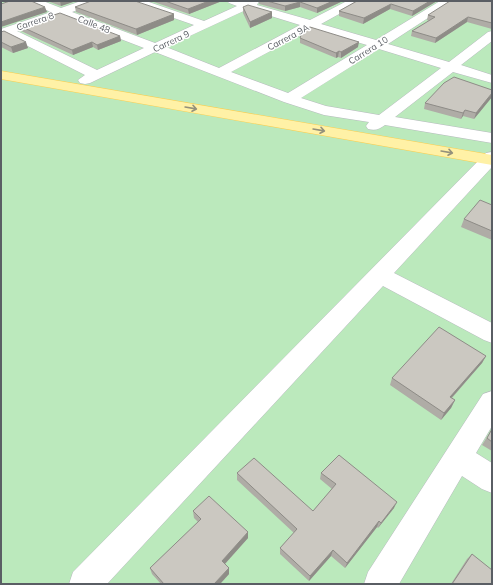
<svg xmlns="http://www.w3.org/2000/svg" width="493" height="585" font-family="Mulish,sans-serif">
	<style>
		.green { fill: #bbe9bc }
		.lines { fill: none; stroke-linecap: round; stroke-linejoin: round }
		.minor-casing { stroke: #b7babf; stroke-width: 1 }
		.major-casing { stroke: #fecd4b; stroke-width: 1 }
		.minor { fill: #fff; fill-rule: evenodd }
		.major { fill: #fff1a6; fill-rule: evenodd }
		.wall { fill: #afaca6 }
		.shaded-wall { fill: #8e8c87 }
		.building { fill: #cbc8c1; stroke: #8e8c87 }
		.oneway { stroke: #94917b }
		.labels { text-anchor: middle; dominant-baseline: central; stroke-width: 3; stroke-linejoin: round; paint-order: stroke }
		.far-street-label { font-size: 9px; fill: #5a5e64; stroke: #fff }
	</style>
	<rect width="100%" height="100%" fill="#efece2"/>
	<rect class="green" x="1" y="1" width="491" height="583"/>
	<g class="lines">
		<defs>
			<g id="minor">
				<path d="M27,1h16l18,7 20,-7h17l-2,2 -24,9 83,31 39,-18 -63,-22 -2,-2h17l58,20 33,-15 -8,-3 -2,-2h32l-2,4 53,15 37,-19h14l-2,2 -38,21 55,16 64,-39h14l-66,43 61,18 39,-30 4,-1v10l-31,24 31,10v8l-39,-11 -58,45 97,16v10l-107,-18c-6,4 -9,6 -17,4l-2,-3 3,-4 -45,-7 -40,-13 -129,-50 -65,31 -5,1 -5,-1 -2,-3 7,-5 -79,-40 -5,2v-8l50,-17 -22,-9zM248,9l52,16 -81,43 -53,-21zM61,16l83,32 -47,22 -80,-39zM312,29l55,16 -79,48 -57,-21zM379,49l62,19 -62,47 -53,-9 -25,-8z"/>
				<polygon points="492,152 492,167 394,273 492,323 492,343 484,340 383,286 107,584 69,584 73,572 486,153"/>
				<polygon points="492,391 492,426 476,453 492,463 492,493 482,489 462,476 399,584 364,584 368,572 483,394"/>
			</g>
			<polygon id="major" points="1,71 492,155 492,165 1,79"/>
		</defs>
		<use href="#minor" class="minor-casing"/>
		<use href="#major" class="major-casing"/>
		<use href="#minor" class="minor"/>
		<use href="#major" class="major"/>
	</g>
	<g class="wall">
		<polygon points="47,1 76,1 61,6"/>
		<polygon points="151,1 222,1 189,14"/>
		<polygon points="259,1 343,1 317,13 300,7 285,11 259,4"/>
		<polygon points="357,1 437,1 412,16 390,9 363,24 339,16 339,11"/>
		<polygon points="492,1 492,29 467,22 435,43 411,36 412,31 429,21 427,20 428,15"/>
		<polygon points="75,7 174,14 174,20 137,35 76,12"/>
		<polygon points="243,7 272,12 272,18 250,28 243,13"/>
		<polygon points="20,26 120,36 121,41 98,50 93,47 73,55 21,31"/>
		<polygon points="1,32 28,48 13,53 1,47"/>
		<polygon points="300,38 358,47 341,58 338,57 336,58 300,43"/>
		<polygon points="492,97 474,119 463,116 461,119 424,109 425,103"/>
		<polygon points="492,205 492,240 461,227 464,219"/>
		<polygon points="486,356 482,363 452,398 455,400 451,408 441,420 390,385 392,378"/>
		<polygon points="492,429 492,451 482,445"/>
		<polygon points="237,473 313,511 332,489 320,479 321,473 394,508 378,528 377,527 345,568 331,556 309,581 280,554 280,548 294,533 237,480"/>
		<polygon points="193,511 248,538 225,564 229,574 220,584 161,584 152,574 150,568 198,522 194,518"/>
		<polygon points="472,554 492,584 451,584 467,559"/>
	</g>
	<g class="shaded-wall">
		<polygon points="60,1 76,1 61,6"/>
		<polygon points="209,1 222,1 189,14 188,9"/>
		<polygon points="333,1 343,1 317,13 317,8"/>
		<polygon points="430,1 437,1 412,16 413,11"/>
		<polygon points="300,2 300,7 285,11 285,6"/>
		<polygon points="391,4 390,9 363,24 364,18"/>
		<polygon points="45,7 47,12 1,27 1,22"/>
		<polygon points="272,12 272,18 250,28 250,22"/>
		<polygon points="174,14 174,20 137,35 136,29"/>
		<polygon points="468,17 467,22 435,43 436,38"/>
		<polygon points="120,36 121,41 98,50 97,45"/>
		<polygon points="26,42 28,48 13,53 11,47"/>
		<polygon points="92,42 93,47 73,55 72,50"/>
		<polygon points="359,42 358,47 341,58 341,52"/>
		<polygon points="339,51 338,57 336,58 336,53"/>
		<polygon points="492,93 492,97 474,119 476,113"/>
		<polygon points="465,110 463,116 461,119 463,113"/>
		<polygon points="486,356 482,363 446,404 450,397"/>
		<polygon points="455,400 451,408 441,420 444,413"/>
		<polygon points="397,502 394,508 378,528 381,523"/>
		<polygon points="379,521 377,527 345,568 347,563"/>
		<polygon points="248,532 248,538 222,567 222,561"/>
		<polygon points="333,550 331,556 309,581 310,576"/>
		<polygon points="229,568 229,574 220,584 214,584"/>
	</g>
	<g class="building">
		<polygon points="10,1 31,1 45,7 1,22 1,4"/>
		<polygon points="91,1 135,1 174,14 136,29 75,7"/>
		<polygon points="165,1 209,1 188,9"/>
		<polygon points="267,1 333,1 317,8 300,2 285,6"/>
		<polygon points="357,1 430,1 413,11 391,4 364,18 339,11"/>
		<polygon points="450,1 492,1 492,23 468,17 436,38 412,31 435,17 428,15"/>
		<polygon points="248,5 272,12 250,22 243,7"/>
		<polygon points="60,13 120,36 97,45 92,42 72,50 20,26"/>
		<polygon points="310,27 359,42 341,52 339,51 336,53 300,38 303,30"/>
		<polygon points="4,31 26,42 11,47 1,42 1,32"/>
		<polygon points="454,77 492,90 492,93 476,113 465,110 463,113 425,103 444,83"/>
		<polygon points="480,200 492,205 492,231 464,219"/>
		<polygon points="439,327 486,356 450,397 455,400 444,413 392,378"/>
		<polygon points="492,429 492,442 487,438"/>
		<polygon points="339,455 397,502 381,523 379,521 347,563 333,550 310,576 280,548 297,529 237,473 254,458 313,511 336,484 321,473"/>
		<polygon points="209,496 248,532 222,561 229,568 214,584 164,584 150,568 201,519 193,511"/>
		<polygon points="472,554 492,570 492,584 452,584"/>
	</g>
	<defs><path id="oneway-shaft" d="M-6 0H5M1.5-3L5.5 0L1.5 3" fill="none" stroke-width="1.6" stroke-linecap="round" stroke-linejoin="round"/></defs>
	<g class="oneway">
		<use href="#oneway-shaft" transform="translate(191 108) rotate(10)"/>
		<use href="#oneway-shaft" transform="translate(319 130) rotate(10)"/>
		<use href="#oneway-shaft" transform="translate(447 152) rotate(10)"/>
	</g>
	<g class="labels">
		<g class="far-street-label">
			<text transform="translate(35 21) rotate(-19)">Carrera 8</text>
			<text transform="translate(94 24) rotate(21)">Calle 48</text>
			<text transform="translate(288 37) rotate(-28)">Carrera 9A</text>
			<text transform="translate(171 41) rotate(-25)">Carrera 9</text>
			<text transform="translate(368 50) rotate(-32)">Carrera 10</text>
		</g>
	</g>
	<rect width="493" height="585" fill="none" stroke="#5a5e64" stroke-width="4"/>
</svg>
